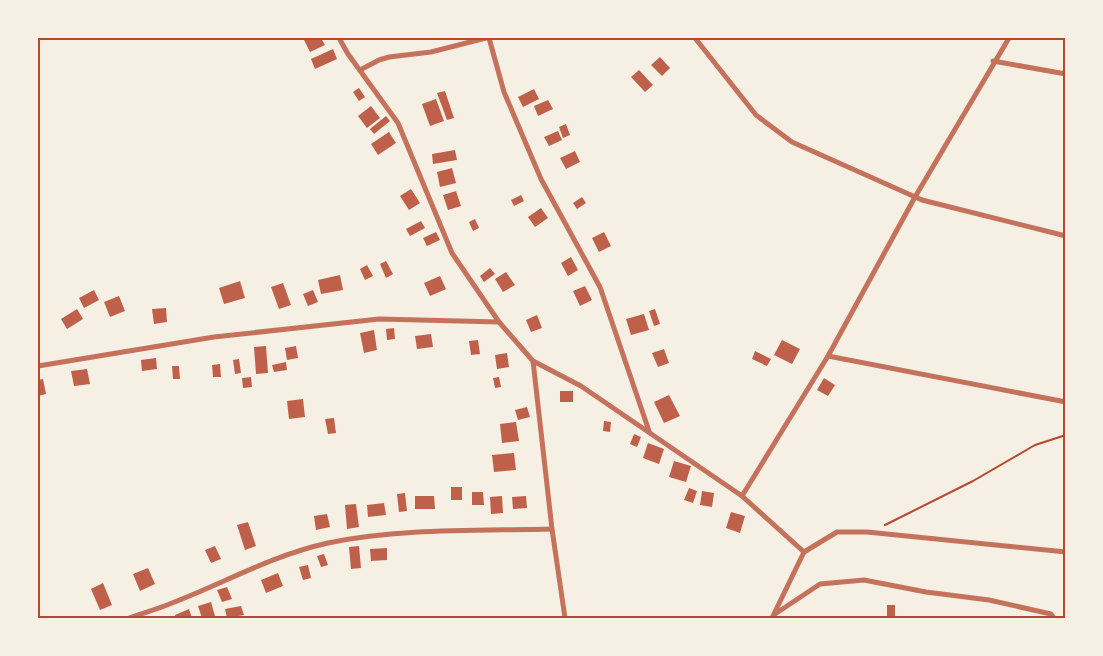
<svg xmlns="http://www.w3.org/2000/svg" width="1103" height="656" font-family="'PT Serif',serif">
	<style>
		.building { fill: #bf614a }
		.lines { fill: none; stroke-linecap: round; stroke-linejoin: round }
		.path { stroke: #b5482f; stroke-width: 2 }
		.minor { stroke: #c5725c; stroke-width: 5 }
		.neatline { fill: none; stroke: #b5482f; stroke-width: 2 }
	</style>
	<rect width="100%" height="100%" fill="#f6efe4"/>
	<g class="building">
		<polygon points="309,38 321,38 325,45 310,52 304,40"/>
		<polygon points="333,49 337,59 315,69 311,59"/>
		<polygon points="660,57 670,68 662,76 651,65"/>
		<polygon points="639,70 653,85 645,92 631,77"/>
		<polygon points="359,88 365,97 359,101 353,92"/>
		<polygon points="534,89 539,99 523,107 518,97"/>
		<polygon points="445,91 454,118 447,120 437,93"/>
		<polygon points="436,99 444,121 430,126 422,104"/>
		<polygon points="548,100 553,109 538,116 534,106"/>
		<polygon points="371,106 380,118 367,128 358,116"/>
		<polygon points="386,116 390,121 374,134 370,129"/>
		<polygon points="566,124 570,135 563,138 559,127"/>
		<polygon points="558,131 562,140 549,146 544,137"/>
		<polygon points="389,132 396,143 378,155 371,144"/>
		<polygon points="455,150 457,160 433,164 432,154"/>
		<polygon points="575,151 580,162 566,169 560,158"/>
		<polygon points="452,168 456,183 440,187 437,172"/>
		<polygon points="411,189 420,203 409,210 400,196"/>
		<polygon points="456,191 461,206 448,210 443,195"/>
		<polygon points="521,195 524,201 514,206 511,200"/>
		<polygon points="582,197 586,203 577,209 573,203"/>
		<polygon points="541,208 548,218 535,227 528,217"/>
		<polygon points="475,219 479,228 473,231 469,222"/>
		<polygon points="421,221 425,228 410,236 406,229"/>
		<polygon points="436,232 440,240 427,246 423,238"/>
		<polygon points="604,232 611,246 599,252 592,238"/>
		<polygon points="571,257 578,270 568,276 561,263"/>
		<polygon points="386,261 393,274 386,278 380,264"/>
		<polygon points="367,265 373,276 365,280 360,269"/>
		<polygon points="490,268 495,274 484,282 480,276"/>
		<polygon points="506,272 515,285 503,292 495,279"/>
		<polygon points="340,275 343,290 321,294 318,280"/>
		<polygon points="440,276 446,289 430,296 424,283"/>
		<polygon points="240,281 245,298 224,304 219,288"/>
		<polygon points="283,283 291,305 279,309 271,287"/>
		<polygon points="585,286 592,300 580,306 573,291"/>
		<polygon points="94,290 99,300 84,308 79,298"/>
		<polygon points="313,290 318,302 308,306 303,294"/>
		<polygon points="119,296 125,311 110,317 104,302"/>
		<polygon points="166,308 167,322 154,324 152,309"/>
		<polygon points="77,309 83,319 67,329 61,319"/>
		<polygon points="655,309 660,324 654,326 649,311"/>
		<polygon points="644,314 649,330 631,335 626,319"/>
		<polygon points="537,315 542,328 531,332 526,320"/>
		<polygon points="394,328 395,339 387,340 386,329"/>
		<polygon points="374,330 377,350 364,353 360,333"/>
		<polygon points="431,334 433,347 417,349 415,336"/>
		<polygon points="478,340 480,354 471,355 469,341"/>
		<polygon points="782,340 800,349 792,364 774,355"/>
		<polygon points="266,346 268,373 256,374 254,347"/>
		<polygon points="296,346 298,358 287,360 285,348"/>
		<polygon points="664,349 669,363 658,367 652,353"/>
		<polygon points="755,351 771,359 767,366 752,359"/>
		<polygon points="507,353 509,367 497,369 495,355"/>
		<polygon points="156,358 157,369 142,371 141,360"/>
		<polygon points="239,359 241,373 235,374 233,360"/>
		<polygon points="286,362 287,370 274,372 272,365"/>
		<polygon points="220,364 221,377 213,377 212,365"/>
		<polygon points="172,366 179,366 180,379 173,379"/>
		<polygon points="87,369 90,384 74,386 71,371"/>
		<polygon points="251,377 252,387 243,388 242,378"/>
		<polygon points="499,377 501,387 495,388 493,378"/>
		<polygon points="824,378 835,385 828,396 817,390"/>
		<polygon points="43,379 46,394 38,396 38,380"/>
		<rect x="560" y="391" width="13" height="11"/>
		<polygon points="669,395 680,416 664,423 654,402"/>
		<polygon points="303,399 305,417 289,419 287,401"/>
		<polygon points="527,407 530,417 518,420 515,410"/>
		<polygon points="334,418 336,433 328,434 325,419"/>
		<polygon points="604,421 611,422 610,432 603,431"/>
		<polygon points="516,422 519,441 502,443 500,424"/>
		<polygon points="634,434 641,437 637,447 630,444"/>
		<polygon points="648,443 664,449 659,464 643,458"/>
		<polygon points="514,453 516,470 494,472 492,455"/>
		<polygon points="674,461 691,466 686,482 669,477"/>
		<rect x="451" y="487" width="11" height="13"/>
		<polygon points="689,488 697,491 693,503 684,500"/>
		<polygon points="702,491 714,493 712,507 700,505"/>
		<polygon points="472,492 483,492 484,505 472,505"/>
		<polygon points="405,493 407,511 399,512 397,494"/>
		<polygon points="415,496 434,496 435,509 415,509"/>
		<polygon points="502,496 503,513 491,514 490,497"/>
		<polygon points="526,496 527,508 513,509 512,497"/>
		<polygon points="384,503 386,515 368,517 367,505"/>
		<polygon points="356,504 359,527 347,529 345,505"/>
		<polygon points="731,512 745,516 740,533 726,528"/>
		<polygon points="327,514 330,527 316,530 314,516"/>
		<polygon points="248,522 256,546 245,550 237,525"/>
		<polygon points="215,546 221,559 211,563 205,550"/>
		<polygon points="359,546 361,568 351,569 349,547"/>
		<polygon points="387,548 387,560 371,561 370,549"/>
		<polygon points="324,554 328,565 321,567 317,556"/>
		<polygon points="308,565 311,578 303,580 299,567"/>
		<polygon points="148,568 155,584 140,591 133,574"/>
		<polygon points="278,573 283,586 266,593 261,580"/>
		<polygon points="103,583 112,605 100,610 91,589"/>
		<polygon points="227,587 232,599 222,602 217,590"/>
		<polygon points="211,602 215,616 202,618 198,606"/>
		<rect x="887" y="605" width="8" height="12"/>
		<polygon points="241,606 244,615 227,618 225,609"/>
		<polygon points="189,609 192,618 176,618 175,615"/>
	</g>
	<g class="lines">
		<polyline class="path" points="885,525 973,481 1035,445 1066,435"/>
		<g class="minor">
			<polyline points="339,38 348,54 398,123 452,253 499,322 533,361 552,529 565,618"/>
			<polyline points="489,38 504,92 541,179 600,287 649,431"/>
			<polyline points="695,38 756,115 792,142 922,200 1066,236"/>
			<polyline points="993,61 1066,74"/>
			<polyline points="360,70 379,60 389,57 431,52 486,38"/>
			<polyline points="828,356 1066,402"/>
			<polyline points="533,361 581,386 742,496 804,552"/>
			<polyline points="38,366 214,337 379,319 499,322"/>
			<polyline points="742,496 828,356 915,197 1009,38"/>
			<polyline points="775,614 820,584 864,580 926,592 989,600 1051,614 1054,618"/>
			<path d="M129,618c14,-5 29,-9 43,-15 52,-20 101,-48 156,-60 72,-15 151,-12 224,-14"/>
			<polyline points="772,618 804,552 837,532 867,532 1066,552"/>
		</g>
	</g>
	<rect width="1103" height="656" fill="none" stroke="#f6efe4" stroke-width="78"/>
	<rect x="39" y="39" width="1025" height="578" class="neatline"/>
</svg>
